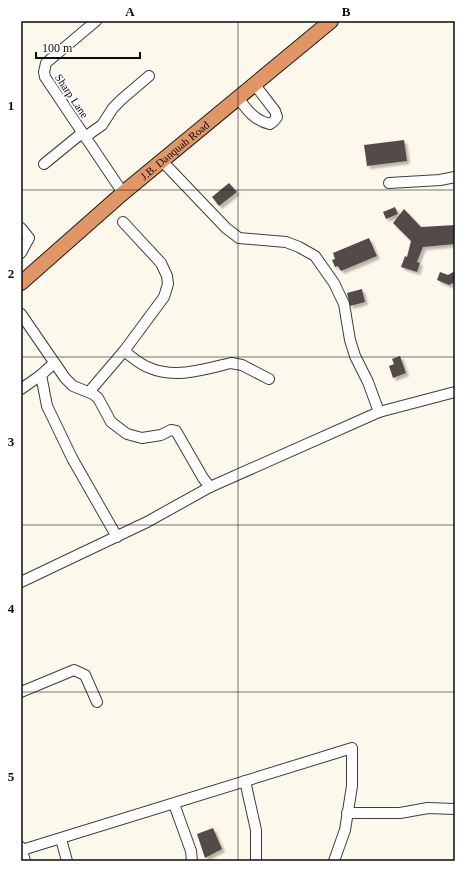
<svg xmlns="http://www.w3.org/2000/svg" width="476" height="882" font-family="Georgia,serif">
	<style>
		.building { fill: #524c49; filter: url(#shadow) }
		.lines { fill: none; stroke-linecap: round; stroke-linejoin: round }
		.minor-casing { stroke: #3e3e3e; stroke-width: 12 }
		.highway-casing { stroke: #1c1c1c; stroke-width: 16 }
		.minor { stroke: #fff; stroke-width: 10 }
		.highway { stroke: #e19765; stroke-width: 14 }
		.grid { fill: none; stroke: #0b0b0b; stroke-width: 1; stroke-opacity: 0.55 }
		.labels { text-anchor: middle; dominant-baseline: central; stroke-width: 4; stroke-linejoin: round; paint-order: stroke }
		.street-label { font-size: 11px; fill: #0b0b0b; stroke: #fff }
		.neatline { fill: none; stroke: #0b0b0b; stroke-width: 1.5 }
		.grid-label { font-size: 13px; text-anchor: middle; font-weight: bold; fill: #0b0b0b }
	</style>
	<defs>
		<filter id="shadow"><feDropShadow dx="3" dy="3" stdDeviation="1" flood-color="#0004"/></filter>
	</defs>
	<rect width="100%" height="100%" fill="#fcf8eb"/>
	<g class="building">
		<polygon points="404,140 407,161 367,166 364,145"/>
		<polygon points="229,183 237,192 219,206 212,197"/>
		<polygon points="395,207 398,214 386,219 383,212"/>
		<polygon points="404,209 421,227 455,225 455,244 423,247 417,262 420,263 417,272 401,267 405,256 407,257 411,241 393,223"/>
		<polygon points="369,238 377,256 341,271 338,266 335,267 332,260 335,259 333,253"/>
		<polygon points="455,271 455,282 449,285 437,280 440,272 448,275"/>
		<polygon points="362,289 365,302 350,306 347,293"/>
		<polygon points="400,356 406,373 393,378 389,366 394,364 392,359"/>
		<polygon points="213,828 222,849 205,858 197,834"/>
	</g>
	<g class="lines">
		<defs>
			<g id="minor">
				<polyline points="96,21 46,63 44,72 45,77 123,193"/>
				<path d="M239,99c8,11 16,22 31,25l4,-3 3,-4 -2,-6 -20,-26"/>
				<polyline points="85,137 102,125 113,108 122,99 149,76"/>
				<polyline points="162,161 226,228 239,238 286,242 299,247 315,256 334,283 344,304 350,340 355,356 368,382 379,412"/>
				<polyline points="44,164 82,133"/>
				<polyline points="389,183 440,180 455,177"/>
				<polyline points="21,228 29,238 21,253"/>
				<polyline points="21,314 65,378 73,386 93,394 98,398 111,422 127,434 142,438 161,435 171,430 176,431 203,478 210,487"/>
				<path d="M124,351c8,6 16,14 26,17 25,11 56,1 81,-5l11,2 27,14"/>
				<polyline points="41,375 47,406 72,458 117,537"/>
				<polyline points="21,389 41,375 54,363"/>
				<polyline points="89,392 124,351 164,297 168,284 167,276 161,263 123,222"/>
				<polyline points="21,582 147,522 210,487 379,412 455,392"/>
				<polyline points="21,692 74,670 85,675 97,702"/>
				<polyline points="245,781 256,830 256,861"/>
				<polyline points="174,804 191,851 192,861"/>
				<polyline points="347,813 400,813 428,808 455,809"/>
				<polyline points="61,839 67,861"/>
				<polyline points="21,847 25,861"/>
				<polyline points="22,850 352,748 352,786 345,830 334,861"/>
			</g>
			<g id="highway">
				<path id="s1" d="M21,283l102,-90 208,-172"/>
			</g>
		</defs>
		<use href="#minor" class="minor-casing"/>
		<use href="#highway" class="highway-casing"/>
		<use href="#minor" class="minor"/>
		<use href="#highway" class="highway"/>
	</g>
	<path class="grid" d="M238,21v840M21,190h434M21,357h434M21,525h434M21,692h434"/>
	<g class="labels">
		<g class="street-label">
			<text transform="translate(72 96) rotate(56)">Sharp Lane</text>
			<text stroke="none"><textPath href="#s1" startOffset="203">J.B. Danquah Road</textPath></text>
		</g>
	</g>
	<rect width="476" height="882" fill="none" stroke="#ffffff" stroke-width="44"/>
	<path d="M36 52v6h104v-6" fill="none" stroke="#0b0b0b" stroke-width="2"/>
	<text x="42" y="52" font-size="12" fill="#0b0b0b" stroke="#ffffff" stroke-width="3" paint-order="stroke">100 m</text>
	<rect x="22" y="22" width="432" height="838" class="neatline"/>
	<g class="grid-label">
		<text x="130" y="16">A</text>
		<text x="346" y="16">B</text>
		<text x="11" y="110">1</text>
		<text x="11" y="278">2</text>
		<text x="11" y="446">3</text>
		<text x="11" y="613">4</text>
		<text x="11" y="781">5</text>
	</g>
</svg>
